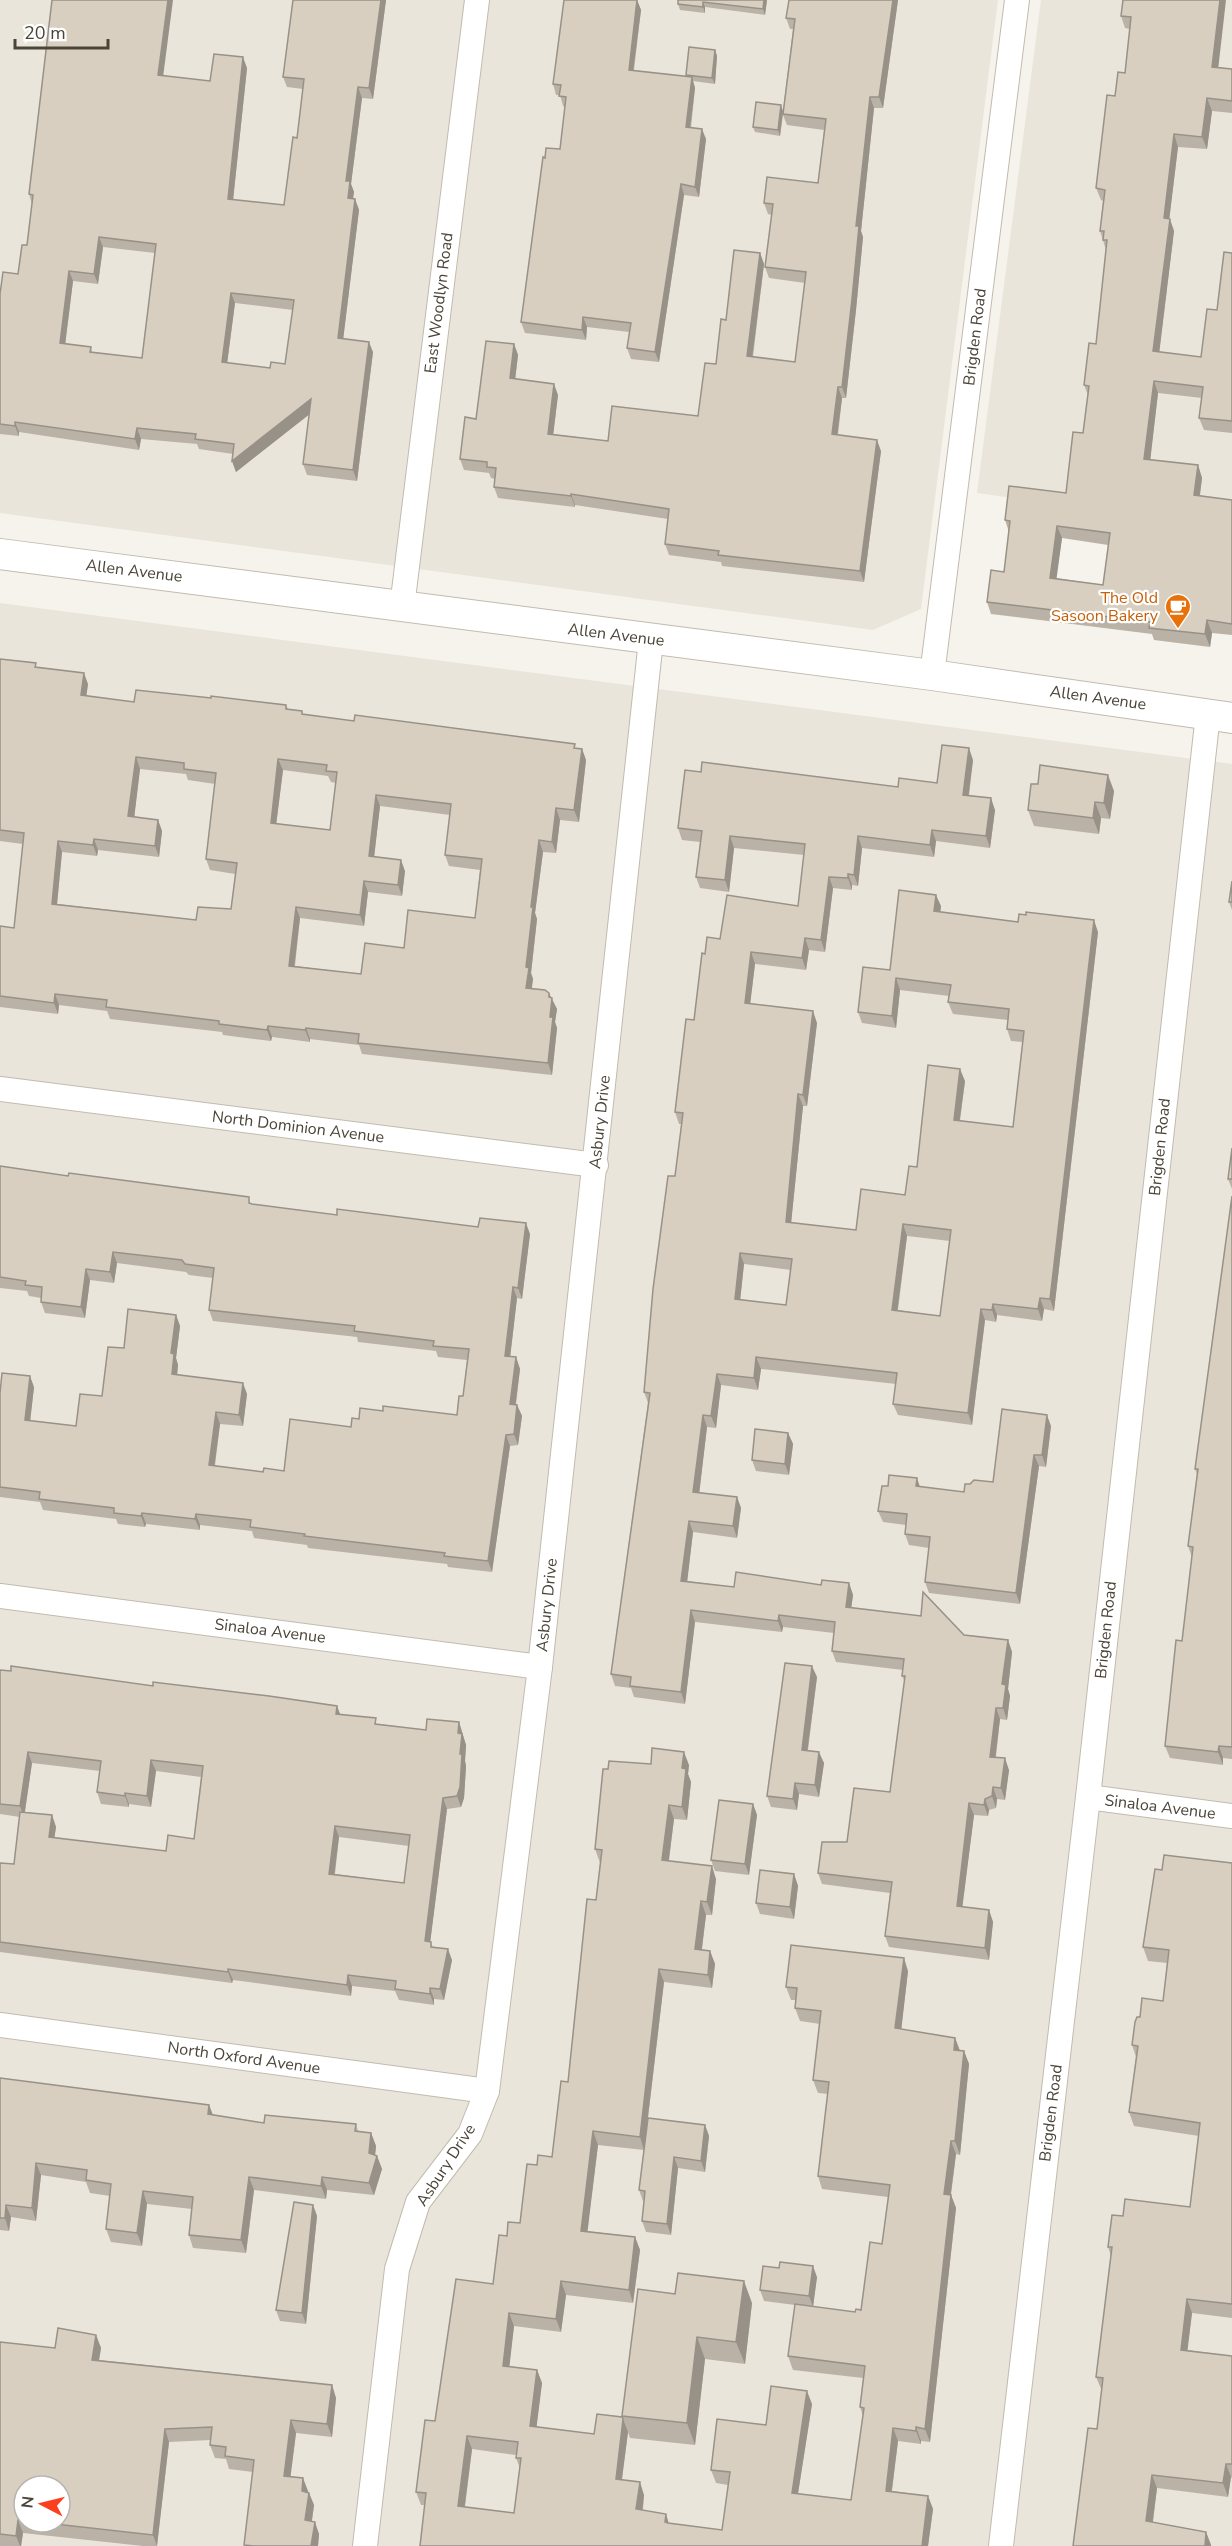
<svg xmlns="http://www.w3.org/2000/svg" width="1232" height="2546" font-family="'Nunito Sans',sans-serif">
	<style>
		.residential { fill: #eae5da; fill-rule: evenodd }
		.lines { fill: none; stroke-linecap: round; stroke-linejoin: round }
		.minor-casing { stroke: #c2bbae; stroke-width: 26 }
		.tertiary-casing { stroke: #c2bbae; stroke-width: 32 }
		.minor { stroke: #fff; stroke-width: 24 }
		.tertiary { stroke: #fff; stroke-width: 30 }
		.wall { fill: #bab2a6; fill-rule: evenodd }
		.shaded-wall { fill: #979187 }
		.building { fill: #d8cfc1; stroke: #979187; stroke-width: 1.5; fill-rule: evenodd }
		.labels { text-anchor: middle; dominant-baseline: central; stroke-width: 4.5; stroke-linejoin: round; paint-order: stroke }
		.street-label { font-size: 16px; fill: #4b4439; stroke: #fff }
		.food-label { font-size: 16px; fill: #c56008; stroke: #fff; text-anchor: end }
	</style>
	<rect width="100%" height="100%" fill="#f6f3ec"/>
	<g class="residential">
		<polygon points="0,0 998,0 921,609 873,630 0,513"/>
		<polygon points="1041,0 1232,0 1232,505 1228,528 977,493"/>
		<path d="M0,603l1232,161v1782h-1232zM24,2486h36v36h-36z"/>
	</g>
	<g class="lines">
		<defs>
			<g id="minor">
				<polyline points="402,607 477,0"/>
				<polyline points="932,675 1017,0"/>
				<polyline points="0,1089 596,1165"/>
				<polyline points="0,1596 540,1667"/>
				<polyline points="1088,1797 1232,1816"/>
				<polyline points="0,2025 487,2091"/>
				<polyline points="365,2546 397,2269 418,2202 470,2134 487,2091 540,1667 651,640"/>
				<polyline points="1001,2546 1088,1797 1208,714"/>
			</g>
			<polyline id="tertiary" points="0,554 932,675 1232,718"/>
		</defs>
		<use href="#minor" class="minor-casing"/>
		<use href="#tertiary" class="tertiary-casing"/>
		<use href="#minor" class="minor"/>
		<use href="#tertiary" class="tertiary"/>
	</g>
	<g class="wall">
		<path d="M386,0l-13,99 -11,-1 -11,86 3,8 -1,7h2l4,11 -16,129 30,13 -16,129 -50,-6 -4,-11 6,-50 -73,58 -4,-11 1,-7 -34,-5 -2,-5 -56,-5 -2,11 -120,-18v4l-19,-2v-140l18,-20 9,-29 5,-41 -3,-10 135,-118 46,5 37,-13 -14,132 51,5 13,-67 6,-49 -16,-2 -4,-10zM103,247l52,6 -13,105 -50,-6 -1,-5 -26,-3 8,-63 25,3zM235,303l58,7 -8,54 -15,4 -43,-5z"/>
		<polygon points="637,0 641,10 634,70 686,77 686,75 715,50 717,56 715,84 693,81 695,88 691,128 706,139 699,197 684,195 659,362 631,359 627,348 629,332 587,327 586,340 525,333 521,322 545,158 560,149 565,107 563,106 560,95 556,95 553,84"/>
		<polygon points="678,0 767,0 765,15 705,7 705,13 680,10 678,4"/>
		<polygon points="789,0 898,0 883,108 874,108 861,231 863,237 856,310 846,398 842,398 838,435 881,451 864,582 722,566 721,562 669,555 665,544 668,519 575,505 575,507 498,498 494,487 495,479 491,478 489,473 464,470 460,459 476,419 514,344 518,355 515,379 558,395 553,434 608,441 698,416 716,364 726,320 760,253 764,264 753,357 795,362 805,283 769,278 765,267 772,215 768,214 764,203 818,183 824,130 787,125 783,115 780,136 755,132 753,127 783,110 793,29 790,29 786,18"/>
		<path d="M1123,0l95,67 14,2v44l-20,-2 -5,38 -29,-2 -9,72 5,12 -15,121 42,5 16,-47 15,-57v180l-28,-3 -5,-12 3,-20 -44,-5 -8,67 48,5 4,13 -2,18 32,4v135l-20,-2 -2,14 -56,-7 -2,-6 -161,-20 -4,-12 17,-30 5,-40 -4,-12 61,-27 17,-60 5,-38 -4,-10 12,-41 10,-94 -6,-19 3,-30 -2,-1 -5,-12 19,-92 10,-23 5,-44 -5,-1 -4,-12zM1062,538l46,7 -5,40 -47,-7z"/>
		<path d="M0,659l37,8 51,17 -2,12 48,6 152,3 2,4 16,6 278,34 4,11 -7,62 -19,-2 -4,33 -13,-1 -8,61 2,6 -6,54 2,6 -1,10 19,9 6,11 -2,13 2,6 -5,47 -190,-21 -3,-9 -49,-6v3l-38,-5 -1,4 -48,-6 -1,-3 -112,-13 -3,-8 -48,-6 -1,9 -58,-7v-81l14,2 9,-84 -23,-3zM140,769l46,5 2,6 27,4 -9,75 4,11 25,4 -4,35 -35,11 -139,-16 5,-52 35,4 1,-6 61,7 3,-26 -4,-11 -24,-3zM283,770l45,6 3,6 5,1 -6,47 -54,-6zM380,806l70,9 -5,40 4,11 31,4 -5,48 -71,30 -43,26 -66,-8 5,-48 64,8 4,-34 34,4 3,-25 -31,-15z"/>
		<path d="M973,760l-4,36 26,14 -5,38 -54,-7 -2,16 -72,-9 -4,38 -6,-1v5l-19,-2 -8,64 -16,-2 -3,20 -51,-6 -5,39 67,20 -10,83h-4l-12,117 65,7 49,-35 12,-28 48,-86 -5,40 53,6 10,-85 -12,-1 -4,-12 1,-9 -55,-6 -5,-12 1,-6 -49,-6 -4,38 -34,-5 -4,-11 32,-42 51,-64 -1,6 158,20 -44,379 -10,-2 -2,12 -45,-6 -1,7 -11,-2 -13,105 -74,-10 -5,-11 3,-20 -135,-15 -3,21 -37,-5 -5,43 -9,-1 -8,66 38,4 4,11 -4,30 -44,-6 -6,49 47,6 87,-2 28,-2 4,12 -2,13 113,27 44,5 4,12 -4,37 2,7 -3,24 -7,-1 -4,38 13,13 -4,30 -8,-1 -1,9 -7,2 -1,6 -14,-1 -12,92 27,3 4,12 -4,38 -100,-13 -4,-11 5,-43 -68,-9 -4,-11 29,-31 43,-50 15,-110 -3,-6 1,-6 -67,-8 -4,-11 2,-18 -51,-6 -1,5 -87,-10 -10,82 -51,-7 -3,-9 -16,-2 -4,-12 37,-271 -4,-11 31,-216 7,-52h-3l-4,-12 19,-92 11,-66 15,-15 78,-33 6,-51 -70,-7 -5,44 -29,-4 -4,-11 4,-35 -18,-2 -4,-12 23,-56 197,15 39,-4zM907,1236l43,5 -10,75 -42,-6zM744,1264l47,6 -5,35 -46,-5z"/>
		<polygon points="1038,784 1114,791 1110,819 1101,818 1099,834 1034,826 1028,810"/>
		<polygon points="1232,881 1232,910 1229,902"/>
		<polygon points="1232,1148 1232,1189 1228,1179"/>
		<polygon points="0,1166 252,1204 337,1215 530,1234 522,1299 517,1298 510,1357 516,1357 520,1369 516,1405 517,1405 522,1416 518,1445 510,1446 492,1572 448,1567 447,1564 308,1548 307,1545 254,1538 252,1531 200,1525 200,1530 146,1524 145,1527 118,1524 116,1519 43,1510 40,1502 0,1497 0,1393 34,1387 30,1421 76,1426 102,1396 124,1348 176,1315 180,1326 176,1358 178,1365 177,1375 247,1394 243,1426 220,1424 215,1466 263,1472 284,1471 351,1427 359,1419 383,1411 457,1415 463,1396 467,1360 438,1357 436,1351 358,1342 357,1337 213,1321 209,1310 213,1278 189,1275 186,1272 117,1263 114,1283 90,1280 85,1318 45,1313 41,1302 41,1298 29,1296 27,1291 0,1288"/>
		<polygon points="1232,1196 1232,1759 1223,1758 1223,1765 1170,1758 1165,1746 1182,1641 1192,1557 1188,1546 1197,1474 1195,1469"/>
		<polygon points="1051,1426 1046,1467 1039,1466 1020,1604 929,1593 925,1582 929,1548 909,1545 905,1534 906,1525 883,1522 878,1511 888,1486 920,1487 964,1492 970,1484 993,1482"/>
		<polygon points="788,1433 793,1444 789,1475 756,1471 752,1460"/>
		<path d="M0,1670l337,36 3,8 38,10 48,6 33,-8 7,23 -1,16 1,5 -2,32 -3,9 -14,2 -17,133 3,5 19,13 -8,40 -10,-1v6l-35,-5 -4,-9 -43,-5 -1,10 -118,-16 -1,3 -232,-31v-89l14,1 6,-47 -20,-3zM32,1763l68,8 -3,21 4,12 28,3v-3l22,3 5,-36 45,6 -7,62 -28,12 -112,-13 2,-11 -4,-12 -27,-3zM339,1837l70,9 -5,37 -69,-9z"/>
		<polygon points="817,1677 808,1750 824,1763 819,1797 799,1794 797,1810 771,1807 767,1796"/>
		<path d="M651,1764l38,1 -1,9 3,8 -4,38 -13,-1 -5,42 47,18 -4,36h-6l-4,35 8,1 5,13 -3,24 -48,-6 -16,136 57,7 4,11 -4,36 -27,-4 -7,67 -25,-3 -4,-11 2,-20h-1l-4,-11 5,-40 -46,-5 -11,86 48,6 5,13 -7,53 -67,-8 -5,37 -47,-6 -5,40 28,4 5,13 -6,44 58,7 28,-17 16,-128 114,14 -7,61 -40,-5 -10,86 -65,-7 -2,-6 -6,48 22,15 -1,15 26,14 53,6 6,-45 -12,-2 -5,-13 55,-45 46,-21 -14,90 53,6 12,-84 -3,-9 3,-29 -70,-8 -5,-14 7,-51 -31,-4 -4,-11 57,-13 -4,30 42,5 6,-2 21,-66 6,-47 -66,-8 -4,-13 10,-82 -10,-1 -5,-13 7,-56 -20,-3 -5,-13 1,-8h-5l-5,-13 122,-16 -7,58 54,9 5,13h4l5,13 -9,91 -4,-1 -5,41 5,13 -26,234 -9,-1v3l-23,-3 -6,50 36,5 5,13 -5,37h-508l5,-41h-4l-5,-13 19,-71 58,-137 14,-48 13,-13 17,-58 15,-8 16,-75 28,-182 4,-37 -5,-14 13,-80zM472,2449l44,6v3l4,10 -6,45 -49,-6z"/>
		<polygon points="753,1804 757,1815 749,1875 715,1871 711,1860"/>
		<polygon points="1232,1863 1232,2318 1192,2313 1187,2350 1232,2356 1232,2478 1231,2477 1228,2497 1157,2488 1153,2522 1206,2532 1211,2545 1073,2546 1097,2429 1102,2391 1096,2377 1111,2256 1108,2247 1123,2216 1190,2207 1199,2136 1134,2126 1129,2112 1136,2057 1132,2045 1140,2017 1163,2001 1167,1963 1148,1961 1143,1947 1162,1870"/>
		<polygon points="794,1874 798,1886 794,1919 760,1914 756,1903"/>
		<polygon points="0,2078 209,2105 213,2115 264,2123 356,2124 358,2131 371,2133 376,2146 375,2155 377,2156 382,2169 374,2195 327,2190 326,2199 254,2190 246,2253 193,2248 189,2235 192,2209 147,2204 142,2246 111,2242 106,2229 110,2196 90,2193 86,2182 41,2175 36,2221 11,2217 9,2231 0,2230"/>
		<polygon points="313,2205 317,2216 306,2324 280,2321 276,2310"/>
		<path d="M96,2335l5,13 -2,12 233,25 4,13 -4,39 -36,-4 -6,44 18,14 6,14 -2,16 7,13 -1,12h-73l8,-74 -24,-3 -3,-10 -11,-1 -5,-13 1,-5 -42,2 -12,104h-14l-120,-13 -2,13h-21v-204l55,6zM24,2486l36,36h-36z"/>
	</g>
	<g class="shaded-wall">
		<polygon points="168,0 173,0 162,85 158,75"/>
		<polygon points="381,0 386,0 373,99 369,88"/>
		<polygon points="637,0 641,10 632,80 629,70"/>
		<polygon points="764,0 767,0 765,15 763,9"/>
		<polygon points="893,0 898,0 883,108 879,97"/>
		<polygon points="1220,0 1226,0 1217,79 1212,67"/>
		<polygon points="703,2 705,7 705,13 703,7"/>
		<polygon points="715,50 717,56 715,84 712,78"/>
		<polygon points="243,57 247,68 232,210 228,199"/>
		<polygon points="692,77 695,88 689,137 686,127"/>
		<polygon points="358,87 362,98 351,184 354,192 351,209 348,198 346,181"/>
		<polygon points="870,97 874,108 861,231 863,237 856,310 846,398 842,387 856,226"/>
		<polygon points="1207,98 1212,111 1207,149 1202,137"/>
		<polygon points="781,105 783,111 780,136 778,130"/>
		<polygon points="702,129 706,139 699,197 695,187"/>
		<polygon points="1174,134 1178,147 1168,230 1164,218"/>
		<polygon points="681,184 684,195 659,362 655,352"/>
		<polygon points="355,199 359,210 342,349 338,338"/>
		<polygon points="1170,219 1174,231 1158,363 1153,351"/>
		<polygon points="99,237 103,247 98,284 94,274"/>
		<polygon points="760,253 764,264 751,367 747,356"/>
		<polygon points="69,271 73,281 64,354 60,343"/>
		<polygon points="231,293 235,303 226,372 222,362"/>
		<polygon points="583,317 587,327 586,340 582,330"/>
		<polygon points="369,342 373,352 357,481 353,470"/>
		<polygon points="514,344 518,355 514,389 510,378"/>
		<polygon points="1154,381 1158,393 1149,471 1144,459"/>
		<polygon points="554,384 558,395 552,445 548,434"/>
		<polygon points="838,387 842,398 836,445 832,434"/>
		<polygon points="311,399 315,410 236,472 232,461"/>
		<polygon points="15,422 19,432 19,436 15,426"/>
		<polygon points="137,428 141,439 139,450 135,439"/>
		<polygon points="877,440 881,451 864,582 860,571"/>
		<polygon points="1198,465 1202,478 1198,508 1194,495"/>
		<polygon points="571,494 575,505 575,507 571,496"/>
		<polygon points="1057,526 1062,538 1055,590 1050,578"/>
		<polygon points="1207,620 1212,633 1210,647 1205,634"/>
		<polygon points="84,673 88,684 85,706 81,695"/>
		<polygon points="969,748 973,760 967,807 963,795"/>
		<polygon points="582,749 586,760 579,822 574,810"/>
		<polygon points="136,757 140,769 133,828 128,816"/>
		<polygon points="278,759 283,770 275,834 271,823"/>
		<polygon points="1108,775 1114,791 1110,819 1104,803"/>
		<polygon points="376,795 380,806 373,867 369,856"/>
		<polygon points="991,798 995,810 990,848 986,836"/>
		<polygon points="1095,802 1101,818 1099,834 1093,818"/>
		<polygon points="556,808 560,820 556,853 552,842"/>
		<polygon points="158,820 162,831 159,857 155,846"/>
		<polygon points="932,830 936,841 934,857 930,845"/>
		<polygon points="730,836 734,848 729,892 725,880"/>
		<polygon points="858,836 862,848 858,886 854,875"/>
		<polygon points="94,839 98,850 97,856 93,845"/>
		<polygon points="539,840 543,852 535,913 537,919 531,973 533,979 530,999 526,988 526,967 531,907"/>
		<polygon points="58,841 62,852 56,915 52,904"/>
		<polygon points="401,860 405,871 402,896 398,885"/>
		<polygon points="848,874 852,885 852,890 848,878"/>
		<polygon points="829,877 833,888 825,952 821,940"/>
		<polygon points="364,881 368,892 364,926 360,915"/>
		<polygon points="936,895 941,906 939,923 934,911"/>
		<polygon points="296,907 300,918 293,977 289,966"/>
		<polygon points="1094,920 1098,932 1054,1311 1050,1299"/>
		<polygon points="805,938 809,950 806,970 802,958"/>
		<polygon points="751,952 755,964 749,1014 745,1003"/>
		<polygon points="896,978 900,990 896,1028 892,1016"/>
		<polygon points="549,993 557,1009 555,1022 557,1028 552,1075 548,1063 550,1017"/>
		<polygon points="55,994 59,1005 58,1014 54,1003"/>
		<polygon points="813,1011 817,1023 807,1106 803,1095"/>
		<polygon points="268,1026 272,1037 271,1041 267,1030"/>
		<polygon points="306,1028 310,1039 310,1042 305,1030"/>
		<polygon points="960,1069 965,1081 958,1132 954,1120"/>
		<polygon points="798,1094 803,1106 790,1234 786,1222"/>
		<polygon points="526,1223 530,1234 522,1299 518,1288"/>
		<polygon points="903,1224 907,1236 896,1321 892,1310"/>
		<polygon points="113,1252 117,1263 114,1283 110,1272"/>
		<polygon points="740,1253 744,1264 739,1311 735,1299"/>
		<polygon points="86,1269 90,1280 85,1318 81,1307"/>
		<polygon points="513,1287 517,1298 509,1367 505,1356"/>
		<polygon points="1040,1298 1044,1309 1042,1321 1038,1309"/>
		<polygon points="993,1304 997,1315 996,1322 992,1310"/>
		<polygon points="981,1309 985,1320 972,1425 968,1413"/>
		<polygon points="176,1315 180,1326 176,1358 178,1365 176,1386 172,1374 171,1353"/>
		<polygon points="516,1357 520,1369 514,1416 510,1404"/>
		<polygon points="756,1357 761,1369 758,1390 754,1378"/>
		<polygon points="717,1374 721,1385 716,1428 711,1416"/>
		<polygon points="30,1376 34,1387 29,1431 25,1420"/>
		<polygon points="243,1383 247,1394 243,1426 239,1415"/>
		<polygon points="517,1405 522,1416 518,1445 514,1434"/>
		<polygon points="216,1412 220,1424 213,1476 209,1465"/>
		<polygon points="703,1415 707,1427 698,1504 693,1492"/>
		<polygon points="1047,1415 1051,1426 1046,1467 1042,1455"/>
		<polygon points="788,1433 793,1444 789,1475 785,1464"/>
		<polygon points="506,1435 510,1446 492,1572 488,1561"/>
		<polygon points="1034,1455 1039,1466 1020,1604 1016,1593"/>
		<polygon points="917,1478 921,1490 916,1486"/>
		<polygon points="737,1497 741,1508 737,1538 733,1526"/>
		<polygon points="142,1513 146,1524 145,1527 141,1516"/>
		<polygon points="196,1514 200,1525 200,1530 195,1519"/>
		<polygon points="689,1521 693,1532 686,1592 681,1581"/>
		<polygon points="849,1583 853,1595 850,1618 846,1607"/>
		<polygon points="691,1610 695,1622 685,1704 681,1692"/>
		<polygon points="779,1615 783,1627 782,1632 778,1621"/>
		<polygon points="1008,1640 1012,1652 1008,1689 1010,1696 1007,1720 1003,1708 1002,1684"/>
		<polygon points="812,1666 817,1677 806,1761 802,1750"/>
		<polygon points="337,1706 341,1717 336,1714"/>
		<polygon points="996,1708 1000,1719 994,1768 990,1757"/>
		<polygon points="459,1722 466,1745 465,1761 466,1766 464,1798 461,1807 457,1796 460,1754 458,1733"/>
		<polygon points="1219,1746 1223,1758 1223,1765 1218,1752"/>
		<polygon points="28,1752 32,1763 24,1817 20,1806"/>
		<polygon points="684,1752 689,1765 688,1774 691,1782 687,1820 682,1807 682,1768"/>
		<polygon points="819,1752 824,1763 819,1797 815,1785"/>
		<polygon points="1005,1758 1009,1770 1005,1800 1001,1788"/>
		<polygon points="151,1760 156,1771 151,1807 147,1796"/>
		<polygon points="795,1783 799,1794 797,1810 793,1799"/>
		<polygon points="993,1787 997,1799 996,1808 992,1796"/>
		<polygon points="125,1793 129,1804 129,1807 125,1796"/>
		<polygon points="443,1798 447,1809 429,1952 425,1941"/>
		<polygon points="985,1799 989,1810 988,1816 984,1805"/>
		<polygon points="969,1803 974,1815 961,1918 957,1906"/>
		<polygon points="753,1804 757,1815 749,1875 745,1864"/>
		<polygon points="669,1805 674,1819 667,1873 662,1860"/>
		<polygon points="52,1815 56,1827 53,1848 49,1837"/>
		<polygon points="335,1826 339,1837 333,1885 329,1874"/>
		<polygon points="712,1866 716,1879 712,1915 707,1902"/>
		<polygon points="794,1874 798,1886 794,1919 790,1907"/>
		<polygon points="701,1901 706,1915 700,1962 695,1949"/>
		<polygon points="989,1910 993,1922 989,1960 985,1948"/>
		<polygon points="448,1949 452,1960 444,2000 440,1989"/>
		<polygon points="710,1951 715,1964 712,1988 708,1975"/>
		<polygon points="904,1958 908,1971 900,2041 895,2028"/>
		<polygon points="228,1969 233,1980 232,1983 228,1972"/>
		<polygon points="659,1969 664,1982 644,2150 640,2137"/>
		<polygon points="348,1975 352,1986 351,1996 347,1985"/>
		<polygon points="430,1988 434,1999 434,2005 430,1994"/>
		<polygon points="955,2038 960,2051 954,2050"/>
		<polygon points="964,2051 969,2064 960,2155 955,2141"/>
		<polygon points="209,2105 214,2118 208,2114"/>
		<polygon points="705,2125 709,2136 705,2172 701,2161"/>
		<polygon points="593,2131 598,2145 586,2244 581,2231"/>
		<polygon points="371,2133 376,2146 374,2166 369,2153"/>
		<polygon points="951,2141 956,2154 949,2207 944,2194"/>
		<polygon points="377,2156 382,2169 374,2195 369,2183"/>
		<polygon points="674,2157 678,2168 671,2235 667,2224"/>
		<polygon points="36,2163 41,2175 36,2221 32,2208"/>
		<polygon points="249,2177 254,2190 246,2253 241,2240"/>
		<polygon points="322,2177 327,2190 326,2199 321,2186"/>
		<polygon points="143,2191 147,2204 142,2246 137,2233"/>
		<polygon points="951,2195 956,2208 930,2442 925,2429"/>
		<polygon points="6,2205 11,2217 9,2231 5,2218"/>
		<polygon points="313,2205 317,2216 306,2324 302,2313"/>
		<polygon points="635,2237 640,2250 633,2303 629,2290"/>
		<polygon points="813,2266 817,2277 813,2307 809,2296"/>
		<polygon points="561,2281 566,2295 561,2332 556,2319"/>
		<polygon points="744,2281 752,2303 745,2364 736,2342"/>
		<polygon points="1187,2299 1192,2313 1186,2363 1181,2350"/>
		<polygon points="509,2313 514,2326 508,2379 503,2366"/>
		<polygon points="96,2335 101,2348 97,2372 92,2360"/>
		<polygon points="697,2337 705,2359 695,2445 687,2423"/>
		<polygon points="537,2370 542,2383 535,2440 530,2426"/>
		<polygon points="332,2385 336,2398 332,2437 327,2424"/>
		<polygon points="807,2391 812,2404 796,2506 792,2493"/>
		<polygon points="623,2419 628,2432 620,2493 616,2479"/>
		<polygon points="291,2420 296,2433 289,2489 284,2476"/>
		<polygon points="916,2427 921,2441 921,2444 916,2431"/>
		<polygon points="893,2428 898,2441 890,2504 886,2491"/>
		<polygon points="165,2429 169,2442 157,2546 153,2535"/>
		<polygon points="467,2436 472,2449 463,2519 458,2506"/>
		<polygon points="1226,2464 1231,2477 1228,2497 1223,2483"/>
		<polygon points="1152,2475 1157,2488 1151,2535 1146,2521"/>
		<polygon points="303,2478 308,2491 306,2504 302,2491"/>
		<polygon points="640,2482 644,2495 641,2522 636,2509"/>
		<polygon points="309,2493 314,2505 310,2533 305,2520"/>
		<polygon points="928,2496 933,2509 928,2546 922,2546"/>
		<polygon points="666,2514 670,2527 665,2522"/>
		<polygon points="18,2520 23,2533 21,2546 20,2546 16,2536"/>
		<polygon points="315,2522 319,2534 318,2546 311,2546"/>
		<polygon points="1206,2532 1211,2545 1211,2546 1205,2546"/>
	</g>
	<g class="building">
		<path d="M52,0h116l-10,75 52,6 4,-27 29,3 -15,142 56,6 9,-68 4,1 7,-59 -21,-2 10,-77h88l-12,88 -11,-1 -12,94h4l-2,17 7,1 -17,139 31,4 -16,128 -50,-6 8,-65 -79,62 2,-17 -39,-5 1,-5 -59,-6 -2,11 -120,-17v4l-15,-2v-130l3,-22 15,2 4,-29h5l6,-50 -4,-1zM99,237l57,7 -14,114 -52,-6 1,-5 -31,-4 9,-72 25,3zM231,293l63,7 -9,64 -14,-2 -1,6 -48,-6z"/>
		<polygon points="564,0 637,0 629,70 692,77 686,127 702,129 695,187 681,184 655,352 627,348 631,323 583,317 582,330 521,322 543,157 545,158 546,148 560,149 566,97 559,96 561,85 553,84"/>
		<polygon points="678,0 764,0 763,9 703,2 703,7 678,4"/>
		<polygon points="789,0 893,0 879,97 870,97 856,226 859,226 852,299 842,387 838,387 832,434 877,440 860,571 718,555 719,551 665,544 669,509 571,494 571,496 494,487 496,468 487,467 487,462 460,459 465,417 476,419 486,341 514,344 510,378 554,384 548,434 608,441 612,406 698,416 705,363 716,364 721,319 726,320 734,250 760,253 747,356 795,362 806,272 765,267 773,204 764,203 767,177 818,183 826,119 783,114 795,19 786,18"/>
		<path d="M1123,0h97l-8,67 20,2v32l-25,-3 -5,39 -28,-3 -10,84 6,1 -17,132 48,6 6,-48 10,1 7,-58 8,1v168l-33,-3 4,-31 -49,-6 -10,78 54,6 -4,30 38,5v124l-25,-4 -2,14 -56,-6 1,-6 -163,-20 4,-32 13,2 6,-51 -5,-1 4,-34 57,7 7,-61 10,1 6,-47 -5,-1 5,-42 7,1 11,-104h-4l1,-9h-4l5,-41 -9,-2 11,-93 8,1 3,-24 7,1 6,-56 -10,-1zM1057,526l53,7 -7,52 -53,-7z"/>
		<polygon points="689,47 715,50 712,78 686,75"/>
		<polygon points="756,102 781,105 778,130 753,127"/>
		<path d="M0,659l36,4 -1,4 49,6 -3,22 53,7 2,-12 75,8v-2l75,9v4l16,2v3l52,7 1,-6 220,29 -1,4 8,1 -8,61 -18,-2 -4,34 -13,-2 -8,67h2l-7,60 3,1 -3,20 19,2 4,3v4l3,1 -2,19h3l-5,46 -190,-20 1,-9 -53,-6 -1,2 -37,-4 -1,4 -48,-6v-3l-113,-14 1,-7 -52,-6 -1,9 -54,-7v-70l14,2 10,-95 -24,-3zM136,757l48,6v6l32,4 -10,86 31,4 -6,46 -33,-2 -2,13 -144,-16 6,-63 35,4 1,-6 61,7 3,-26 -30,-4zM278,759l49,6 -1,6 11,1 -7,58 -59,-7zM376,795l75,9 -6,51 37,4 -7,59 -67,-8 -4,38 -39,-5 -4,31 -72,-8 7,-59 64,8 4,-34 34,4 3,-25 -32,-4z"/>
		<path d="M942,745l27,3 -6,47 28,3 -5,38 -54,-6 -2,15 -72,-9 -4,39 -6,-1v4l-19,-1 -8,63 -16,-2 -3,20 -51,-6 -6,51 68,8 -10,84 -5,-1 -12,128 70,8 5,-41 44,6 4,-29 8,1 11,-102 32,4 -6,51 59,7 11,-96 -17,-2 2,-20 -61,-7 3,-17 -55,-7 -4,38 -34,-4 5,-45 27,3 9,-80 37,5 -2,16 84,11 1,-8 7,1v-3l68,8 -44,379 -10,-1 -2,11 -45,-5 -1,6 -11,-1 -13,104 -75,-9 4,-31 -141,-16 -2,21 -37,-4 -6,42 -8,-1 -10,77 44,5 -4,29 -44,-5 -8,60 53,6 2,-15 85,13 1,-5 27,3 -3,24 75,9 2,-24 41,43 44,5 -6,44 4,1 -3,23h-7l-6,49 15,1 -4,30 -8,-1 -1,9 -7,3 -1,6 -15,-2 -12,103 32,4 -4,38 -100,-12 7,-54 -74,-9 4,-31h25l7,-54 36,4 15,-116h-3l2,-17 -72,-8 3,-29 -56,-7 -1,6 -87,-11 -10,82 -51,-6 1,-9 -20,-3 39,-281 -6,-1 9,-103 15,-113h7l8,-63 -8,-1 11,-93 8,1 8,-67 3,1 2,-17 13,2 7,-44 71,11 7,-62 -75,-8 -5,44 -29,-3 6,-46 -24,-3 7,-58 16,2 1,-10 196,25 1,-9 38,5zM903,1224l48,6 -11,86 -48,-6zM740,1253l52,6 -6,46 -51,-6z"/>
		<polygon points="1040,765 1108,775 1104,803 1095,802 1093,818 1028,810 1031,784 1038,784"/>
		<polygon points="1232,881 1232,902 1229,902"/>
		<polygon points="1232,1148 1232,1179 1228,1179"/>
		<polygon points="0,1166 68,1176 69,1173 249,1197 249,1203 252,1204 337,1215 337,1209 478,1227 480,1218 526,1223 518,1288 513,1287 505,1356 516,1357 510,1404 517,1405 514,1434 506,1435 488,1561 444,1556 445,1553 304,1536 305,1534 250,1527 251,1520 196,1514 195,1519 142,1513 141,1516 114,1513 114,1508 39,1499 40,1492 0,1487 0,1393 2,1373 30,1376 25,1420 76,1426 80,1394 102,1396 108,1347 124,1348 128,1309 176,1315 171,1353 174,1354 172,1374 243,1383 239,1415 216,1412 209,1465 263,1472 264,1468 284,1471 290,1419 351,1427 352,1418 359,1419 360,1408 383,1411 383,1406 457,1415 459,1396 463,1396 469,1349 433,1346 434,1341 354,1331 355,1326 209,1310 214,1268 185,1264 182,1260 113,1252 110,1272 86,1269 81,1307 41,1302 42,1287 25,1285 26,1281 0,1277"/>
		<polygon points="1232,1196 1232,1747 1219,1746 1218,1752 1165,1746 1176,1640 1182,1641 1193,1547 1188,1546 1198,1469 1195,1469"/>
		<polygon points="1002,1409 1047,1415 1042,1455 1034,1455 1016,1593 925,1582 930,1537 905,1534 907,1514 878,1511 882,1486 888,1486 889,1475 917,1478 916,1486 964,1492 965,1484 970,1484 974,1480 993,1482"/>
		<polygon points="755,1429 788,1433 785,1464 752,1460"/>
		<polygon points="785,1663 812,1666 802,1750 819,1752 815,1785 795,1783 793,1799 767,1796"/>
		<path d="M11,1666l142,20v-4l116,14 68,10 -1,8 40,4 -1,6 51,6 1,-11 32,3 -1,11 4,1 -2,20h2l-2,33 -3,9 -14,2 -18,143 6,1v5l17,2 -8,40 -10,-1v6l-35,-5 1,-8 -48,-6 -1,10 -119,-16v3l-228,-30v-79l14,1 6,-52 32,3 -3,22 117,14 2,-16 26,4 9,-73 -52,-6 -4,36 -22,-3v3l-28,-4 4,-31 -73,-9 -8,54 -20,-2v-134l11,1zM335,1826l75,9 -6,48 -75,-9z"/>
		<path d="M652,1748l32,4 -2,16 4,1 -4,38 -13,-2 -7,55 50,6 -5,36 -6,-1 -6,48 15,2 -2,24 -49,-6 -19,168 -47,-6 -12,100 54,6 -6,53 -68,-9 -5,38 -47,-6 -6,53 34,4 -7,56 64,8 3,-20 25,3 1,2 -7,60 24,3 -4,27 30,5 -1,8 3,1 54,7 8,-58 -19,-2 6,-51 49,6 5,-39 36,5 -15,102 59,7 13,-92 -4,-1 5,-41 -77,-10 7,-52 60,8 1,-3 5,1 9,-68 12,2 8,-59 -72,-9 11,-94 -16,-2 8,-69 -26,-3 2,-20 -11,-1 5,-42 113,13 -9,70 60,10 -1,12 10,1 -9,90h-4l-7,53 7,1 -26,234 -9,-2v4l-23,-3 -7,63 42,5 -6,50h-502l6,-53 -10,-1 9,-72 10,1 21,-142 37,5 6,-49 8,1 1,-14 12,1 7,-59 10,1 1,-10 14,2 9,-76 7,1 19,-183 9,1 6,-50 -7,-1 8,-80h5l1,-8 42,3zM467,2436l51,6 -2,16h5l-7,55 -56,-7z"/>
		<polygon points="719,1800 753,1804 745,1864 711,1860"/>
		<polygon points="1164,1855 1232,1863 1232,2304 1187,2299 1181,2350 1232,2356 1232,2464 1226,2464 1223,2483 1152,2475 1146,2521 1206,2532 1205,2546 1073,2546 1088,2428 1097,2429 1103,2378 1096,2377 1112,2247 1108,2247 1112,2215 1123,2216 1125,2199 1190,2207 1200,2123 1129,2112 1138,2046 1132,2045 1135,2022 1137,2017 1140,2017 1142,1998 1163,2001 1169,1950 1143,1947 1155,1869 1162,1870"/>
		<polygon points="760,1870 794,1874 790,1907 756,1903"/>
		<polygon points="0,2078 209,2105 208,2114 264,2123 265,2115 356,2124 355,2131 371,2133 369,2153 377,2156 369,2183 322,2177 321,2186 249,2177 241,2240 189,2235 193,2197 143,2191 137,2233 106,2229 111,2184 86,2180 87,2170 36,2163 32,2208 6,2205 5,2218 0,2218"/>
		<polygon points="648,2118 705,2125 701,2161 674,2157 667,2224 642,2221 645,2191 639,2190"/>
		<polygon points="294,2202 313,2205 302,2313 276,2310"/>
		<polygon points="780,2262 813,2266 809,2296 760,2290 763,2266 779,2268"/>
		<polygon points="678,2273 744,2281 736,2342 697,2337 687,2423 622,2416 638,2289 675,2294"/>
		<polygon points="58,2328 96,2335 92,2360 332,2385 327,2424 291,2420 284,2476 303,2478 302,2491 309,2493 305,2520 315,2522 311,2546 254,2546 244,2545 254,2460 225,2456 226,2447 210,2445 212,2427 165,2429 153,2535 37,2522 60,2522 60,2486 24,2486 24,2521 18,2520 16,2536 0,2534 0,2342 55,2348"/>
	</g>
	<defs>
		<symbol id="cafe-pin" viewBox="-11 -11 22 30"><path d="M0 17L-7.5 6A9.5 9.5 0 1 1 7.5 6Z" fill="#e8710a" stroke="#fff"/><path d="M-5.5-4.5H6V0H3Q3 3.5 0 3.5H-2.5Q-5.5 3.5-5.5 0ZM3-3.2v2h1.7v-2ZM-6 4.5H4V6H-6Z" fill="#fff"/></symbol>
	</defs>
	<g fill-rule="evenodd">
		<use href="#cafe-pin" x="1163" y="592" width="30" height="40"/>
	</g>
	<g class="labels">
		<g class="street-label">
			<text transform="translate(439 303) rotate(-83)">East Woodlyn Road</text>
			<text transform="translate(975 337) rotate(-83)">Brigden Road</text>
			<text transform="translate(134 571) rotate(7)">Allen Avenue</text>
			<text transform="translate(616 635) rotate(7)">Allen Avenue</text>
			<text transform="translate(1098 698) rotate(8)">Allen Avenue</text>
			<text transform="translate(600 1122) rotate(-84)">Asbury Drive</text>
			<text transform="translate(298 1127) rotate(7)">North Dominion Avenue</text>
			<text transform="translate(1160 1147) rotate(-84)">Brigden Road</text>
			<text transform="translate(547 1605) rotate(-84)">Asbury Drive</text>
			<text transform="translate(1106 1630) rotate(-84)">Brigden Road</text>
			<text transform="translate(270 1631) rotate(7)">Sinaloa Avenue</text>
			<text transform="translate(1160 1807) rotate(7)">Sinaloa Avenue</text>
			<text transform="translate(244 2058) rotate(8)">North Oxford Avenue</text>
			<text transform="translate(1051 2113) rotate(-83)">Brigden Road</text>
			<text transform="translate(446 2165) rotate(-57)">Asbury Drive</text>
		</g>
		<g class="food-label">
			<text x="1158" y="598">The Old<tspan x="1158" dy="18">Sasoon Bakery</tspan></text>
		</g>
	</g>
	<g transform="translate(42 2504) rotate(277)"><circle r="28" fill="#ffffff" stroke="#b7b4b0" stroke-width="1.5"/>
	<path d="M0-4.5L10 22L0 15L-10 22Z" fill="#fc3f1d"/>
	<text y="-9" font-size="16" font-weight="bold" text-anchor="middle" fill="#4b4439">N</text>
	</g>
	<path d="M15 39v9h93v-9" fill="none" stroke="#4b4439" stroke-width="3"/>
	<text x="24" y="39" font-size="18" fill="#4b4439" stroke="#ffffff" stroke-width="4.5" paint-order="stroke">20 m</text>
</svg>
